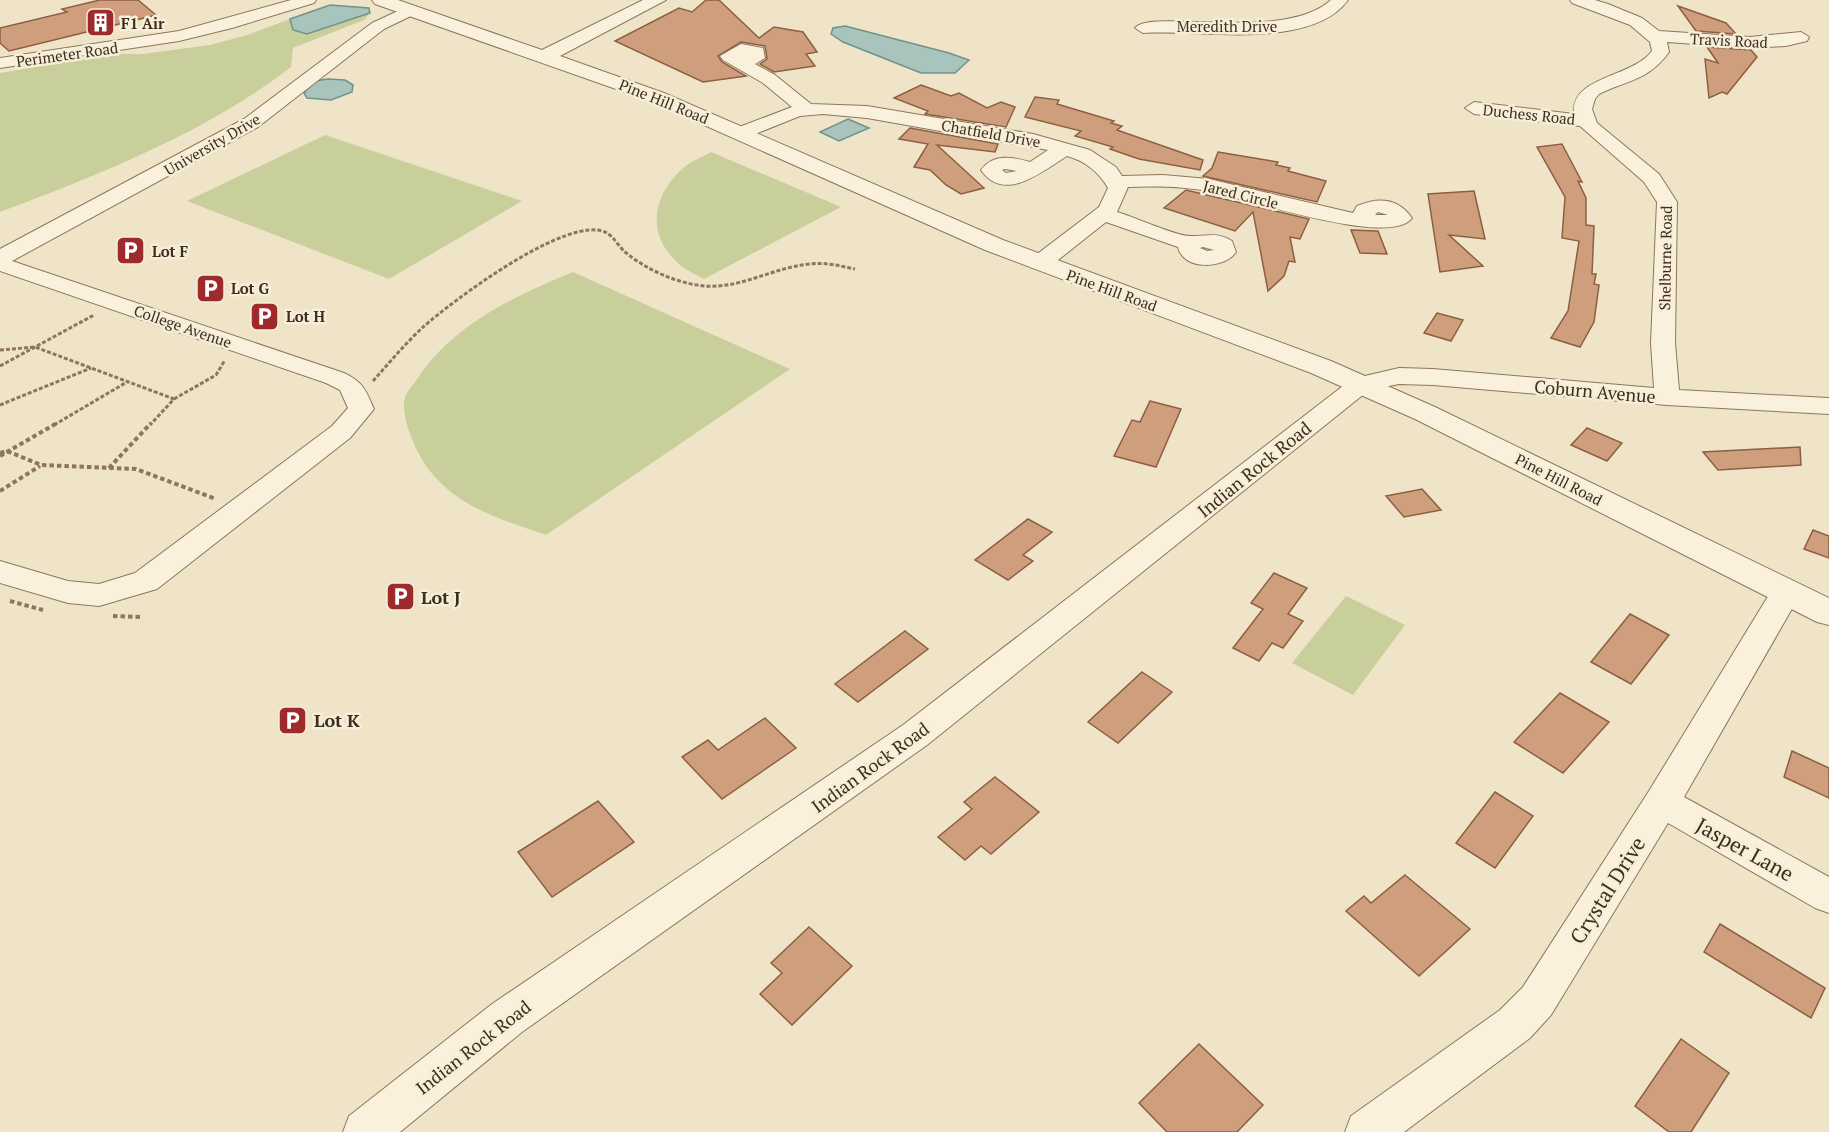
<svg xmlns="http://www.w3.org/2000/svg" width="1829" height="1132" font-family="'PT Serif',serif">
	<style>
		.green { fill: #c9cf9b }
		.water { fill: #a9c4bc; stroke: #6f938a; stroke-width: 1.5 }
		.building { fill: #cf9f7d; stroke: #8d5f41; stroke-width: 1.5 }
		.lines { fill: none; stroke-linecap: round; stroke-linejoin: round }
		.minor-casing { stroke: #8d765c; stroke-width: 2 }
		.tertiary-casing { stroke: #8d765c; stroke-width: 2 }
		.path-far1 { stroke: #8d765c; stroke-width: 3; stroke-dasharray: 4 2; stroke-linecap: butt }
		.path { stroke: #8d765c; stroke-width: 4; stroke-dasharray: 4.5 3; stroke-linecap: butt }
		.minor { fill: #faf1dc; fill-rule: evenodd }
		.tertiary { fill: #faf1dc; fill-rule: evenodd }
		.labels { text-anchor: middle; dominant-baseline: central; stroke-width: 5; stroke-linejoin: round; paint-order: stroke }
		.far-poi-label { font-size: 15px; font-weight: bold; fill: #3d2e20; stroke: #f7eed8; text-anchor: start }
		.far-street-label { font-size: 15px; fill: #3d2e20; stroke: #f7eed8 }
		.street-label { font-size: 18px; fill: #3d2e20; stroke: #f7eed8 }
		.poi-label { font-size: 18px; font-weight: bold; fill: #3d2e20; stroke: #f7eed8; text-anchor: start }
		.near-street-label { font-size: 21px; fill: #3d2e20; stroke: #f7eed8 }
	</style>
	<rect width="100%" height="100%" fill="#f0e4c8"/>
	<g class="green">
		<path d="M370,13l-6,7 -71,28 -2,19c-84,65 -192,108 -291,145v-139l110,-19h33l67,-9 37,-10 43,-16 2,6 15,9z"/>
		<polygon points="325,135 522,201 389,279 187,201"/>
		<path d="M711,152l130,55 -137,72c-7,-4 -17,-8 -24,-14 -34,-29 -29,-68 3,-97 7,-6 19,-11 28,-16z"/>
		<path d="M573,272l217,97 -244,166c-28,-10 -59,-19 -84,-35 -21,-14 -37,-31 -47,-54 -6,-13 -14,-35 -10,-49 2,-6 9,-13 13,-19 35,-54 97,-82 155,-106z"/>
		<polygon points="1346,596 1405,625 1353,695 1292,663"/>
	</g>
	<g class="water">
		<polygon points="330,5 369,8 370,13 307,34 293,30 290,19"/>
		<polygon points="845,26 949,53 969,60 955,73 921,73 843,42 831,34 833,28"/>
		<polygon points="328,79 345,80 353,85 352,92 331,100 307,98 304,93 314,81"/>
		<polygon points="848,119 869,128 839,141 820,132"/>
	</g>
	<g class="building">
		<polygon points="100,0 138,0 156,15 9,51 0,43 0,28 67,12 62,9"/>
		<polygon points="706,0 719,0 759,38 774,27 803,32 817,52 806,54 815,66 774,72 760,64 767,59 765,46 741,42 718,56 722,62 746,76 703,82 615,41 679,8 692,12"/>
		<polygon points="1678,6 1726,23 1736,34 1696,31"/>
		<polygon points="1707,47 1751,50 1757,57 1727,94 1722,92 1709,98 1705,59 1718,63"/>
		<polygon points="921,85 951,96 959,93 987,108 1001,102 1015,107 1006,127 925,114 928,111 894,98"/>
		<polygon points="1035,97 1059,100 1057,104 1114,121 1111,123 1122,126 1117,130 1203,160 1200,170 1139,159 1110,149 1113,147 1075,136 1081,131 1025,117"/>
		<polygon points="910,128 998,144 995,152 937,145 984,188 961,194 946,185 930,170 914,167 928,144 899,139"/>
		<polygon points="1562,144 1582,182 1578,181 1586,198 1586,225 1594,226 1592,274 1596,274 1594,284 1599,285 1594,322 1580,347 1551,338 1568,311 1579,241 1562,238 1565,197 1537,147"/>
		<polygon points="1218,152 1278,162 1276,165 1290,168 1288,171 1326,181 1317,202 1203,176 1212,168"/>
		<polygon points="1186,190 1309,219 1300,239 1290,237 1295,262 1289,261 1284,276 1268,291 1253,212 1235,231 1164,208"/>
		<polygon points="1474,191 1485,239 1449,235 1483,266 1440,272 1428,194"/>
		<polygon points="1351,230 1378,231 1387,254 1360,253"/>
		<polygon points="1437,313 1463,320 1451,341 1424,333"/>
		<polygon points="1150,401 1181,409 1156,467 1114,456 1132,420 1140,422"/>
		<polygon points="1587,428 1622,443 1607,461 1571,445"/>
		<polygon points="1800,447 1801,465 1718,470 1703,452"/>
		<polygon points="1422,489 1441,510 1404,517 1386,496"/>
		<polygon points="1028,519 1052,532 1023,555 1033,561 1008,580 975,560"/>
		<polygon points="1813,530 1829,536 1829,558 1804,549"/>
		<polygon points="1274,573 1307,588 1288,614 1303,621 1283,648 1272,643 1259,661 1233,648 1263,609 1251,603"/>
		<polygon points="1630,614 1669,635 1631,684 1591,662"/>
		<polygon points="905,631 928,649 858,702 835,684"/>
		<polygon points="1142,672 1172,692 1118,743 1088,722"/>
		<polygon points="1560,693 1609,722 1563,773 1514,742"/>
		<polygon points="765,718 796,748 722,799 682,757 708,740 718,750"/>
		<polygon points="1792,751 1829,768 1829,798 1784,777"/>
		<polygon points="995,777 1039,812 991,854 981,846 965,860 938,837 972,809 964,802"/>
		<polygon points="1495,792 1533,816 1495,868 1456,843"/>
		<polygon points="598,801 634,842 552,897 518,852"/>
		<polygon points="1405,875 1470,929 1419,976 1346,911 1364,896 1371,903"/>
		<polygon points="1720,924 1825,988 1811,1018 1704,952"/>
		<polygon points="809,927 852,966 792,1025 760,994 782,973 771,963"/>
		<polygon points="1681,1039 1729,1073 1691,1132 1669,1132 1635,1106"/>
		<polygon points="1199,1044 1263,1105 1237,1132 1167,1132 1139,1103"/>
	</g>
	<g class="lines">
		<defs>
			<g id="minor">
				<polygon points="291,0 316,0 314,3 232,28 179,41 0,68 0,58 179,31"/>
				<path d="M1331,0h17c-37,51 -149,29 -205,33l-8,-5c15,-20 149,15 196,-28z"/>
				<path d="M1570,0h25l13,4 34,14 17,13 91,6 51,-5 8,5 -2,4 -21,5 -36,2 -83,-6 2,10c-20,28 -41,28 -70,42l-4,5 -3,10 5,14 62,51 18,28 -2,141 4,47 150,8v16l-162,-9 -234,-20 -34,-1 -30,6 -442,355 -405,287 -122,100h-57l6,-16 143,-112 411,-279 449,-346 47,-11 34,1 221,19 -3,-45 6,-141 -13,-20 -64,-56 -106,-12 -9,-6 9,-6 100,12c-4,-38 58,-36 78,-63l-2,-9 -20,-17 -58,-22z"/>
				<path d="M411,5l8,5 -2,3 -33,16 -126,98 -246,134 332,112c20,10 21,16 30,36l-24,29 -193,151 -58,17 -31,-3 -68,-20v-22l68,20 31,3 36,-11 197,-147 16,-18 -8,-18 -14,-7 -326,-112v-22l244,-130 128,-96z"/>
				<path d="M741,44l22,4 2,10 -10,6 20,11 36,29 56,2 166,28 57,16 26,17 6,9 41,-1 46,4 144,34 4,-7c21,-9 41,-8 55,12 -21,30 -167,-20 -201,-26 -27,-6 -55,-6 -83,-5l-11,25c17,5 59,24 73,24 17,1 25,-5 42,5l4,11c-11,17 -53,19 -58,-5l-72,-25 -58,46h-16l-3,-5 3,-5 67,-51 9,-19c-9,-16 -23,-27 -41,-32 -24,15 -63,48 -86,14 12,-17 32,-13 49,-8l18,-12 -181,-32 -44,-4 -23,2 -52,21h-14l-3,-4 3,-4 58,-22 -29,-24 -40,-23 -3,-4zM1005,169l12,2 -11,2 -4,-3zM1378,212l10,3h-13zM1203,247l11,3 -7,1 -7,-3z"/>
				<polygon points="1786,582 1797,585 1801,593 1684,797 1829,877 1829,913 1815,908 1668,823 1551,1015 1530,1038 1404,1132 1345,1132 1351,1116 1500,1010 1523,987 1649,791 1775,585"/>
			</g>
			<polygon id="tertiary" points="372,0 398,0 542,50 643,0 666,0 560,56 664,93 1003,240 1331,361 1435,407 1829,598 1829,625 1817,622 1415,419 1311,373 985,250 650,101 375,4"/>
		</defs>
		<use href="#minor" class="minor-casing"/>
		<use href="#tertiary" class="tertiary-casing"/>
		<g class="path-far1">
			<polyline points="0,350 35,347 174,399 150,425"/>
			<polyline points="0,366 94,315"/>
			<path d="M373,381c16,-18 32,-37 49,-53 29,-26 148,-116 185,-95 7,4 12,14 18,19 22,18 51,31 79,34 37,3 70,-19 106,-22 16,-2 30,2 45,5"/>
			<polyline points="174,399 216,375 225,360"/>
			<polyline points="0,405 91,368"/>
			<polyline points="54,425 127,382"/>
		</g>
		<g class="path">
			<polyline points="0,453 7,451 41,465 136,469 216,499"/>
			<polyline points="0,456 57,423"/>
			<polyline points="109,468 151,423"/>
			<polyline points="0,491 40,466"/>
			<polyline points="10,601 43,610"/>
			<polyline points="113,616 140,617"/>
		</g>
		<use href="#minor" class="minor"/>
		<use href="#tertiary" class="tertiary"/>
	</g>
	<defs>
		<symbol id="building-square" viewBox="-11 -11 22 22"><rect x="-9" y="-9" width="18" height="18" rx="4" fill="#9e2a2b" stroke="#f7eed8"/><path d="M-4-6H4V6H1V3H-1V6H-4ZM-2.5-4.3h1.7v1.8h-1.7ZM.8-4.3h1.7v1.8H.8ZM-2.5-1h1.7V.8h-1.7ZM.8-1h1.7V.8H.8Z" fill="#fff"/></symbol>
		<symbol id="parking-square" viewBox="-11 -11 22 22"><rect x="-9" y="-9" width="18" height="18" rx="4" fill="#9e2a2b" stroke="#f7eed8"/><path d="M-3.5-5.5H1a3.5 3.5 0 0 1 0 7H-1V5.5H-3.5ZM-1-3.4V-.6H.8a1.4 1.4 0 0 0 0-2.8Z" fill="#fff"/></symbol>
	</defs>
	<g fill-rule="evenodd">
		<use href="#building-square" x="84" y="6" width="33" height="33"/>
		<use href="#parking-square" x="114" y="234" width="33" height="33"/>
		<use href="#parking-square" x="194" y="272" width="33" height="33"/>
		<use href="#parking-square" x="248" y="300" width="33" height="33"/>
		<use href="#parking-square" x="384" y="580" width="33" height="33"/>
		<use href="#parking-square" x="276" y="704" width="33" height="33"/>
	</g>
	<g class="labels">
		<g class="far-poi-label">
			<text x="121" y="23">F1 Air</text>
			<text x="152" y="251">Lot F</text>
			<text x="231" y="288">Lot G</text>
			<text x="286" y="316">Lot H</text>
		</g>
		<g class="far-street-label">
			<text x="1227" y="26">Meredith Drive</text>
			<text transform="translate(1729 40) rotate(3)">Travis Road</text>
			<text transform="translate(67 54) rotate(-8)">Perimeter Road</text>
			<text transform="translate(664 101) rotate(22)">Pine Hill Road</text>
			<text transform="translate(1529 114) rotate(6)">Duchess Road</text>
			<text transform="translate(991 133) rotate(10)">Chatfield Drive</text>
			<text transform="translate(212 144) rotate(-30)">University Drive</text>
			<text transform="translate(1241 194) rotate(14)">Jared Circle</text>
			<text transform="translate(1665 258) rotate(-89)">Shelburne Road</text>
			<text transform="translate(1112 290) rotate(20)">Pine Hill Road</text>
			<text transform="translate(183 326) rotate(19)">College Avenue</text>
			<text transform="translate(1559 479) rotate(27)">Pine Hill Road</text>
		</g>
		<g class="street-label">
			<text transform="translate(1595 391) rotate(5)">Coburn Avenue</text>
			<text transform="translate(1254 469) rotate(-39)">Indian Rock Road</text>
			<text transform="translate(870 767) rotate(-36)">Indian Rock Road</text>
			<text transform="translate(473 1047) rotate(-38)">Indian Rock Road</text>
		</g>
		<g class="poi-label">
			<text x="421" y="597">Lot J</text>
			<text x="314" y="720">Lot K</text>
		</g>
		<g class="near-street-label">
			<text transform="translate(1745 849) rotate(29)">Jasper Lane</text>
			<text transform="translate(1607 890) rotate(-58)">Crystal Drive</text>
		</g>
	</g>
</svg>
